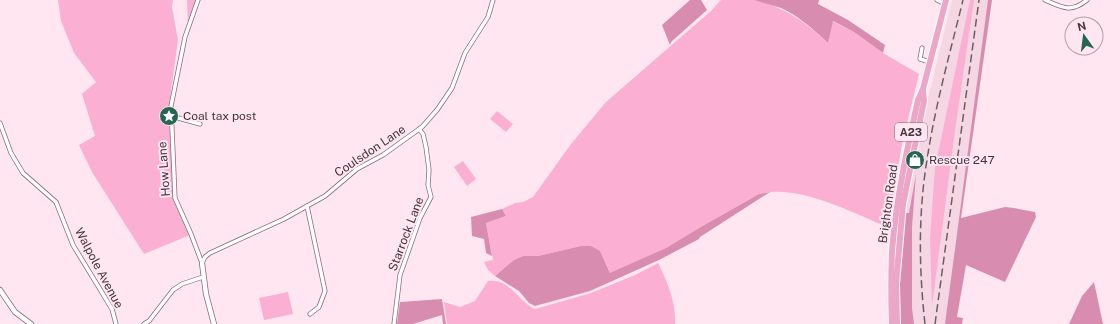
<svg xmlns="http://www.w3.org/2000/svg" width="1120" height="324" font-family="'Public Sans',sans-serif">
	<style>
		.built { fill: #f5d6e3 }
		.green { fill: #fbb0d3 }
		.forest { fill: #d88db0 }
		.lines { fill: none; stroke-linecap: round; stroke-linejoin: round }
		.minor-casing { stroke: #866c77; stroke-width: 5 }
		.tertiary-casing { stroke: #866c77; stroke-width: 6 }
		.trunk-casing { stroke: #fff; stroke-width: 8 }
		.minor { stroke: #fff; stroke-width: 3.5 }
		.tertiary { stroke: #fff; stroke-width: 4.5 }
		.trunk { stroke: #eca6c7; stroke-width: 6 }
		.rail { stroke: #6d5e65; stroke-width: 1.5; stroke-dasharray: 8 4; stroke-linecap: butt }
		.labels { text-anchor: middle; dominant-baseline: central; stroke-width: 4; stroke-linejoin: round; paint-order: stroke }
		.shield { fill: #ffe6f1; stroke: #7a6a72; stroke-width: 1 }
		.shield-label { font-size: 11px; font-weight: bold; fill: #41353b }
		.poi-label { font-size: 12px; fill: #41353b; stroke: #ffe6f1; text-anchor: start }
		.street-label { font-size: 12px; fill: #41353b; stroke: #ffe6f1 }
	</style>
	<rect width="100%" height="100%" fill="#ffe6f1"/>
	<polygon class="built" points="952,0 991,0 954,253 952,324 911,324 904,213 909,183 917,144"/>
	<g class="green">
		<polygon points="58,0 173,0 172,7 178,40 169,105 169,123 175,198 190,235 144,254 92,172 79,145 95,136 82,94 96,82 74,53 61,21"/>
		<polygon points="187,0 196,0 188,24"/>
		<path d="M721,0c10,0 23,0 34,0 29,7 51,22 73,43l4,-22 22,11 29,21 36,21 -17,70 -14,83c-35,-14 -91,-44 -129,-33l-60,34 -33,20 -56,26c-1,-6 -7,-15 -9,-21l-10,-7h-10l-43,10h-15l-9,4 -19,16 -7,-6 -4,-8 9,-2 -7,-37 20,-7 -4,-7 13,-6 8,-1 10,-5 38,-53 35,-42 105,-91z"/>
		<polygon points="970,0 974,0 955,131 932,306 930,239 935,168"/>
		<polygon points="497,111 513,124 506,132 490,119"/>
		<polygon points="463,161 476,179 467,186 454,167"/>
		<path d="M658,263c10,20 18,39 17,61h-228l-3,-22 16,5 15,-6 13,-20c22,-3 30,20 47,28l56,-16 44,-18z"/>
		<polygon points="288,292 293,314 264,320 259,298"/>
	</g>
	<g class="forest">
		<polygon points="690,0 701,0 707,10 671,42 670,45 662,25"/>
		<path d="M754,0h65l-1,4 30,16 37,25 -2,8 -29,-21 -21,-11 -5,22c-14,-13 -29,-27 -47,-35 -9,-3 -18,-5 -27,-8z"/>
		<polygon points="988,0 992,0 961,218 1005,207 1014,208 1035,212 1036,217 1005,282 966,265 957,317 963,318 962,324 945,324"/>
		<polygon points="916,174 912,227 912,308 914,324 900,324 899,285 904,213 909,213"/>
		<polygon points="770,192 700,237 699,239 659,260 590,291 535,306 529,303 519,291 495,276 514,260 523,256 538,256 581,246 591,246 600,251 610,273 666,248 699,228 759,194"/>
		<polygon points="502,209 506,216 486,223 492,256 486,253 484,239 472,236 471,217"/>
		<polygon points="1094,282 1103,324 1069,324 1082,296"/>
		<polygon points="442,299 446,324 443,324 442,315 413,324 397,324 400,302"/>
	</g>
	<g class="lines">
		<defs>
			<g id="minor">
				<polyline points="198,0 185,37 171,106 175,198 191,234 202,263"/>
				<polyline points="937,0 945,4"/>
				<path d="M1045,0c18,8 26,13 42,0"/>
				<polyline points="922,48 920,59 930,62"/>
				<polyline points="171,116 200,124"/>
				<polyline points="0,123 11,153 23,173 56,202 73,245 112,309 116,324"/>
				<polyline points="307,206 325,291 319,307 310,314"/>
				<polyline points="202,263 205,257 210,253 284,219 325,196 357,169 383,155 422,127 437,110 452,88 465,53 488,17 493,0"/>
				<polyline points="144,324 149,321 173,290 182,284 203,277"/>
				<polyline points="394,324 400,275 420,218 431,197 428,185 429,170 426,147 423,134 419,129"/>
			</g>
			<g id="tertiary">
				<polyline points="202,263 206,294 214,324"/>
				<polyline points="0,290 15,312 31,324"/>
			</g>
			<g id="trunk">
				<path d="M892,324c-1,-25 -1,-49 0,-73 4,-51 15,-102 26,-151l5,-11 23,-89"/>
				<polyline points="897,324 896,284 903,204 924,101 923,90"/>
			</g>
		</defs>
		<use href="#minor" class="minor-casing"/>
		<use href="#tertiary" class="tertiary-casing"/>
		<use href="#trunk" class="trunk-casing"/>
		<use href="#minor" class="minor"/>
		<use href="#tertiary" class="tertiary"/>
		<use href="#trunk" class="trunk"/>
		<g class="rail">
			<path d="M925,324c-6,-54 -7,-110 2,-164 8,-54 23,-107 36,-160"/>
			<polyline points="935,324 979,0"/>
		</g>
	</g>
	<defs>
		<symbol id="sight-disc" viewBox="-11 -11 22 22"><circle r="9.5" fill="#266552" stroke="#ffe6f1"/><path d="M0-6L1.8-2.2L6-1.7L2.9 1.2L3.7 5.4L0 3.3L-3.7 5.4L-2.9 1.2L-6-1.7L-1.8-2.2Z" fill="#fff"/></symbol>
		<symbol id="shop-disc" viewBox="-11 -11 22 22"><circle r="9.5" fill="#266552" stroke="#ffe6f1"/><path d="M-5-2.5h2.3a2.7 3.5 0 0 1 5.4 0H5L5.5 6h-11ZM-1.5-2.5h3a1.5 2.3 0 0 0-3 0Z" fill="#fff"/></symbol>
	</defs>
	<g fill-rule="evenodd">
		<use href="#sight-disc" x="158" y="105" width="22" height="22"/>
		<use href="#shop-disc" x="904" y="149" width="22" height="22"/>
	</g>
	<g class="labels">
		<rect class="shield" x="895" y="123" width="32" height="18" rx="3"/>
		<g class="shield-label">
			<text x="911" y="132">A23</text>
		</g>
		<g class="poi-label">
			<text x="183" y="116">Coal tax post</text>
			<text x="929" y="160">Rescue 247</text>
		</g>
		<g class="street-label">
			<text transform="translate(370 151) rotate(-34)">Coulsdon Lane</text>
			<text transform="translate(164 169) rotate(-94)">How Lane</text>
			<text transform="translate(888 204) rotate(-82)">Brighton Road</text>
			<text transform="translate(406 234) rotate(-69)">Starrock Lane</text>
			<text transform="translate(99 268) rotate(62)">Walpole Avenue</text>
		</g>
	</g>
	<g transform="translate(1084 36) rotate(346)"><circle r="19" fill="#ffe6f1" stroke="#b39fa8"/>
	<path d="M0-3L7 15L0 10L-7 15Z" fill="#266552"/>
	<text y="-6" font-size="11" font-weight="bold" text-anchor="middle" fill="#41353b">N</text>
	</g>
</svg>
